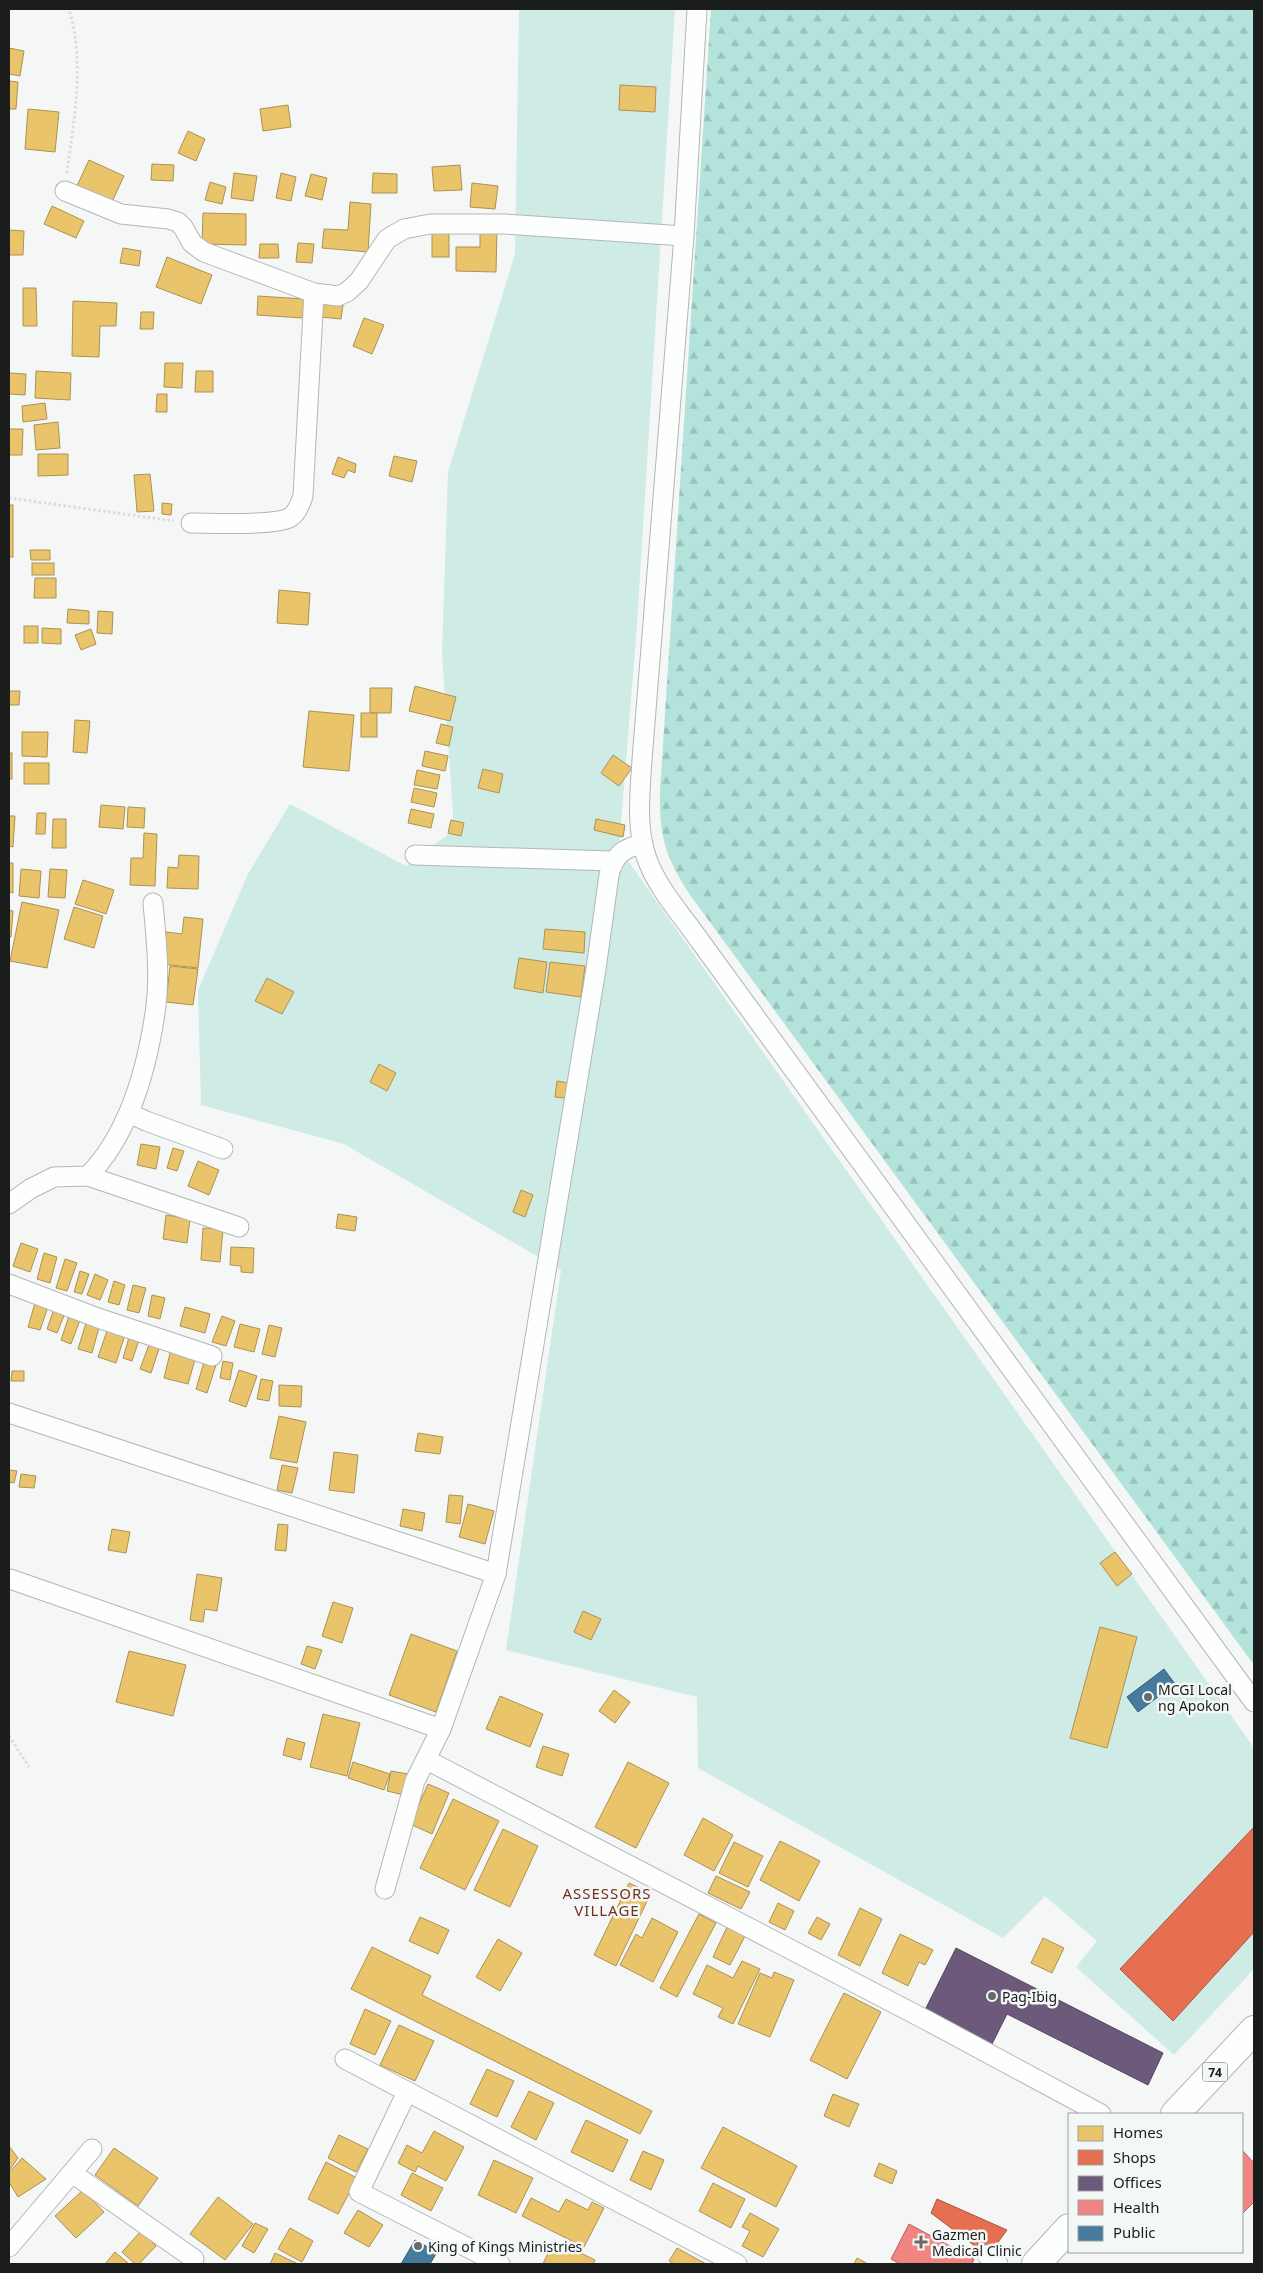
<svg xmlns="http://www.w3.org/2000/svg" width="1263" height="2273" font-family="'Noto Sans',sans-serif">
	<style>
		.green { fill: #cfebe6 }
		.forest { fill: url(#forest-firs) }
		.homes { fill: #e9c46a; stroke: #ab9253 }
		.shops { fill: #e76f51; stroke: #aa5641 }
		.offices { fill: #6d597a; stroke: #54475e }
		.health { fill: #f28482; stroke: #b26563 }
		.public { fill: #457b9d; stroke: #385e76 }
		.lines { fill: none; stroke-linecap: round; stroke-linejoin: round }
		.minor-casing { stroke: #b4b6b5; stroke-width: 21 }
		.highway-casing { stroke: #b4b6b5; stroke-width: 30 }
		.path { stroke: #dbdddc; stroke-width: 3; stroke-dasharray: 2.5 2.5; stroke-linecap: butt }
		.minor { stroke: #fdfefe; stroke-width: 19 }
		.highway { stroke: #fdfefe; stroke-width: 28 }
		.poi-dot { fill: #676968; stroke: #f3f8f7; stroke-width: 2 }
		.labels { text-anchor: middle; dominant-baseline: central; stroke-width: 5; stroke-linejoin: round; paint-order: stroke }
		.shield { fill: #f3f8f7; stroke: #5c5e5e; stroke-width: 1 }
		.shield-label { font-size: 12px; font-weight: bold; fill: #1b1c1c }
		.poi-label { font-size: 14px; fill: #1b1c1c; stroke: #f3f8f7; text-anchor: start }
		.neighbourhood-label { font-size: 15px; letter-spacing: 1px; fill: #74301e; stroke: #f3f8f7 }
	</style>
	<defs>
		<pattern id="forest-firs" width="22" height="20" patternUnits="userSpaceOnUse" patternTransform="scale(1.25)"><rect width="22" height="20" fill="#b4e3dc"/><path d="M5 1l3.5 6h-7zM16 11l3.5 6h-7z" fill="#9ac2bc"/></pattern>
	</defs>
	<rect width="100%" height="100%" fill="#f4f7f6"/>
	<polygon class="green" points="519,9 675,9 637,625 619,848 1254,1748 1254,1969 1174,2055 1076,1967 1097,1941 1045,1896 1003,1938 698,1768 697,1697 506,1650 561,1270 344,1144 201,1105 198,990 248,874 290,804 406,866 454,830 442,654 448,472 515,254"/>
	<path class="forest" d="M711,9h543v1656l-564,-770c-25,-39 -31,-58 -30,-105z"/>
	<g class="homes">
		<polygon points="9,48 24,51 20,76 9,74"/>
		<polygon points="9,81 18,82 16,109 9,109"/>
		<polygon points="620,85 656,87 655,112 619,110"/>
		<polygon points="288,105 291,127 263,131 260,109"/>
		<polygon points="28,109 59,112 55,152 25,149"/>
		<polygon points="188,131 205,139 196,161 178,153"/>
		<polygon points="89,160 124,176 111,204 76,188"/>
		<polygon points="152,164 174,165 173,181 151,180"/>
		<polygon points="460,165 462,190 434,191 432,167"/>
		<polygon points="234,173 257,176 253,201 231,198"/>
		<polygon points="281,173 296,177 291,201 276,198"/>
		<polygon points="373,173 397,174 397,193 372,193"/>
		<polygon points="311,174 327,178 322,200 305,196"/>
		<polygon points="210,182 226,187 222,204 205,200"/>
		<polygon points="472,183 498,186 495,209 470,207"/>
		<polygon points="350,202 371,204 368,252 322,248 324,229 348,230"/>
		<polygon points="52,206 84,221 76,238 44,224"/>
		<polygon points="203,213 246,214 246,245 202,244"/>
		<polygon points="480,229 497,229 496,272 456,271 456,247 480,247"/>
		<polygon points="9,230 24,231 23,255 9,255"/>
		<rect x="432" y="231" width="17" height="26"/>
		<polygon points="298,243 314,244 312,263 296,262"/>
		<polygon points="260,244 278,244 279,258 259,258"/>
		<polygon points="123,248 141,251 139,266 120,263"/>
		<polygon points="167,257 212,275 201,304 156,287"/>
		<polygon points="23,288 36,288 37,326 23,326"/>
		<polygon points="258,296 304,299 303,318 257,315"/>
		<polygon points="73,301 117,303 116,326 100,326 99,357 72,356"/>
		<polygon points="322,303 343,305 341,319 320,317"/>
		<polygon points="141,312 154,312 153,329 140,329"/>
		<polygon points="364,318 384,325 372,354 353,346"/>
		<polygon points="165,363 183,363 182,388 164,387"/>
		<polygon points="36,371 71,373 70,400 35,398"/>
		<polygon points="196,371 213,371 213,392 195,392"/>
		<polygon points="9,373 26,374 25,395 9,394"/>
		<polygon points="157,394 167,394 167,412 156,412"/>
		<polygon points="45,403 47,419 23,422 22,406"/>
		<polygon points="58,422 60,448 36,450 34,425"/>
		<polygon points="9,429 23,429 22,455 9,455"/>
		<polygon points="38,454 68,454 68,475 38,476"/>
		<polygon points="394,456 417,461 412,482 389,476"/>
		<polygon points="338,457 356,464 355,473 348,470 344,478 332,474"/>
		<polygon points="150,474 154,511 137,512 134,475"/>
		<polygon points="162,503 172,504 171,515 162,514"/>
		<rect x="9" y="505" width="4" height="52"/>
		<polygon points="30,550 50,550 50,560 31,560"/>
		<rect x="32" y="563" width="22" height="12"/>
		<polygon points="35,578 56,578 56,598 34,598"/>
		<polygon points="279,590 310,593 308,625 277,623"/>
		<polygon points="68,609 89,611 89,624 67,623"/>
		<polygon points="98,611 113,612 112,634 97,633"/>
		<rect x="24" y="626" width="14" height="17"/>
		<polygon points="42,628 61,629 61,644 42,643"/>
		<polygon points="91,629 96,644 81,650 75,635"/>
		<polygon points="415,686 456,697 450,721 409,711"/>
		<polygon points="370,688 392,688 391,713 370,713"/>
		<polygon points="9,691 20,691 19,705 9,705"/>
		<polygon points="309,711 354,715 349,771 303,767"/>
		<rect x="361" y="713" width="16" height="24"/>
		<polygon points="75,720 90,721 87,753 73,752"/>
		<polygon points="441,724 453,727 449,746 436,743"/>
		<polygon points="22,732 48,732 47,757 22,756"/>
		<polygon points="425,751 448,756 445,771 422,766"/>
		<rect x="9" y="753" width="3" height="26"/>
		<polygon points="613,755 632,768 619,786 601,773"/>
		<rect x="24" y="763" width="25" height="21"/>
		<polygon points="483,769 503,774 499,793 478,788"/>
		<polygon points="417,770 440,775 437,789 414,785"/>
		<polygon points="414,788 437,793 434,807 411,802"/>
		<polygon points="101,805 125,807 123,829 99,827"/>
		<polygon points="128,807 145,808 144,828 127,827"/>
		<polygon points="411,809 434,814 431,828 408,823"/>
		<polygon points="37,813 46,813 45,834 36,834"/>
		<polygon points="9,816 15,816 13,847 9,846"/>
		<polygon points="53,819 66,819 66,848 52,848"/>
		<polygon points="596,819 625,825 623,837 594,830"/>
		<polygon points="451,820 464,823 461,836 448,833"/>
		<polygon points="144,833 157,834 155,886 130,885 131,858 143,858"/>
		<polygon points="179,855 199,856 198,889 167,888 168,867 178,868"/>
		<polygon points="9,863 13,863 13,893 9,892"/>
		<polygon points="21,869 41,871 39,898 19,896"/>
		<polygon points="50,869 67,870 65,898 48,897"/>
		<polygon points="83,880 114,890 106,914 75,904"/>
		<polygon points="22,902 59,910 47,968 10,961"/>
		<polygon points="74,907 103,916 94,948 64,939"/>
		<polygon points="9,910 13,911 11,937 9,937"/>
		<polygon points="184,917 203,919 198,968 162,964 166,932 182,934"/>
		<polygon points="545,929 585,932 584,953 543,949"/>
		<polygon points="519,958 547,962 543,993 514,988"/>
		<polygon points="550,962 585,966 581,997 546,992"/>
		<polygon points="170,966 198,969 193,1005 166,1002"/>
		<polygon points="267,978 294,992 282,1014 255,1001"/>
		<polygon points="379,1064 396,1073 387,1091 370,1082"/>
		<polygon points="557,1081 568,1083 566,1098 555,1097"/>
		<polygon points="141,1144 160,1147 156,1169 137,1165"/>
		<polygon points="173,1148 184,1151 177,1171 167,1168"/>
		<polygon points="198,1161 219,1170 209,1195 188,1186"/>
		<polygon points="521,1190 533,1195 525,1217 513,1212"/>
		<polygon points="338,1214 357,1217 355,1231 336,1228"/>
		<polygon points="166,1215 190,1219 187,1243 163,1239"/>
		<polygon points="203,1228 223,1229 220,1262 201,1260"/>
		<polygon points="21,1243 38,1249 30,1272 13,1266"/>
		<polygon points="231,1247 254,1248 253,1273 241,1272 241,1266 230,1265"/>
		<polygon points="44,1253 57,1257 50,1283 37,1279"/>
		<polygon points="65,1259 77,1263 67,1291 56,1288"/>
		<polygon points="80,1271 89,1274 82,1294 74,1292"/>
		<polygon points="95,1274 108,1280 100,1300 87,1295"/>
		<polygon points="114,1281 125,1285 119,1305 108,1302"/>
		<polygon points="133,1285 146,1288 139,1313 127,1310"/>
		<polygon points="152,1295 165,1298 160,1319 148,1316"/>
		<polygon points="35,1303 48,1307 40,1330 28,1327"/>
		<polygon points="185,1307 210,1314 205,1333 180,1326"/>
		<polygon points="54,1309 65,1313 57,1333 47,1329"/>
		<polygon points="69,1316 80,1320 71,1344 61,1340"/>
		<polygon points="222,1316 235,1321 226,1346 212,1342"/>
		<polygon points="87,1320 100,1324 92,1353 78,1349"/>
		<polygon points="240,1324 260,1329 254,1352 234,1347"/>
		<polygon points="269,1325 282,1328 275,1357 262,1354"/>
		<polygon points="108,1328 125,1335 116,1363 98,1357"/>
		<polygon points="130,1334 140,1337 132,1361 123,1358"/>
		<polygon points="150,1342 160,1346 151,1373 140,1369"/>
		<polygon points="171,1349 196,1356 188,1384 164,1378"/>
		<polygon points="223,1361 233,1363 230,1380 220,1378"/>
		<polygon points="204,1362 216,1365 207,1393 196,1389"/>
		<polygon points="239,1370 257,1376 246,1407 229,1401"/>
		<polygon points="12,1371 24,1371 24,1381 11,1381"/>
		<polygon points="261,1379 273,1381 269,1401 257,1399"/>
		<polygon points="279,1385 302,1386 301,1407 279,1406"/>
		<polygon points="279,1416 306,1422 297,1463 270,1458"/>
		<polygon points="418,1433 443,1437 440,1454 415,1451"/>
		<polygon points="334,1452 358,1455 354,1493 329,1490"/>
		<polygon points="282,1465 298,1468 292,1493 277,1490"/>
		<polygon points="9,1470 17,1471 14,1483 9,1482"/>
		<polygon points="21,1474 36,1476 34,1488 19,1487"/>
		<polygon points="449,1495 463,1496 460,1524 446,1522"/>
		<polygon points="468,1504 494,1511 485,1544 459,1537"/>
		<polygon points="403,1509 425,1513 422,1531 400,1526"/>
		<polygon points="278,1524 288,1525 286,1551 275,1550"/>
		<polygon points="112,1529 130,1532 126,1553 108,1550"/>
		<polygon points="1115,1552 1132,1574 1117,1586 1100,1563"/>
		<polygon points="197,1574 222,1578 217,1611 205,1609 203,1622 190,1620"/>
		<polygon points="333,1602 353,1608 342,1643 322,1636"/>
		<polygon points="583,1611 601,1619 591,1640 574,1632"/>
		<polygon points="1100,1627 1137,1637 1107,1748 1070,1738"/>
		<polygon points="411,1634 457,1651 436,1712 389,1695"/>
		<polygon points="307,1646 322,1650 315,1669 301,1664"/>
		<polygon points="129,1651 186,1665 173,1716 116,1702"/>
		<polygon points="614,1690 630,1702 615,1723 599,1711"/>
		<polygon points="500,1696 543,1714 530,1747 486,1729"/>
		<polygon points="323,1714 360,1723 347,1776 310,1767"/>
		<polygon points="287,1738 305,1743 301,1760 283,1755"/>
		<polygon points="543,1746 569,1754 562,1776 536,1767"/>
		<polygon points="353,1762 390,1774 384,1790 348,1778"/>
		<polygon points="628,1762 669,1783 636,1848 595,1827"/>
		<polygon points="391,1771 408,1774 404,1795 387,1791"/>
		<polygon points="428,1784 449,1793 432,1834 410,1824"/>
		<polygon points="453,1799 499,1821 465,1890 420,1868"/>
		<polygon points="703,1818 733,1835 714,1871 684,1855"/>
		<polygon points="503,1829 538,1846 510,1907 474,1890"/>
		<polygon points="780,1841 820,1861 799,1901 760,1880"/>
		<polygon points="734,1842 763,1856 748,1887 719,1873"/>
		<polygon points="716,1876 750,1892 741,1909 708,1893"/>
		<polygon points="629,1883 651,1893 616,1966 594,1955"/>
		<polygon points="778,1903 794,1911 785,1930 769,1922"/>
		<polygon points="860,1908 882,1919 860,1966 838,1955"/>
		<polygon points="699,1914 716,1923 677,1997 660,1988"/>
		<polygon points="420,1917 449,1930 438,1954 409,1941"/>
		<polygon points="817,1917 830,1924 821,1940 808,1933"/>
		<polygon points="652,1918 678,1932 653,1982 620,1965 636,1934 642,1938"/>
		<polygon points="727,1927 745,1936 730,1965 713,1957"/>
		<polygon points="900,1934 933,1950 925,1965 919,1962 908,1986 882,1973"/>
		<polygon points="1043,1938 1064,1948 1052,1973 1031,1963"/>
		<polygon points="498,1939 522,1953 500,1991 476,1977"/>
		<polygon points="372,1947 431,1976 422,1995 652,2111 640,2134 351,1989"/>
		<polygon points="742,1961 760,1969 733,2024 718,2017 723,2008 693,1994 707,1965 733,1978"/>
		<polygon points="774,1972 794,1980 770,2037 738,2024 760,1973 772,1978"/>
		<polygon points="844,1993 881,2012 847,2079 810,2060"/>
		<polygon points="365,2009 391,2021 375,2055 350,2044"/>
		<polygon points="399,2025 434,2041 415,2081 380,2065"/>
		<polygon points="487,2069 514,2081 497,2117 470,2104"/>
		<polygon points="529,2091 554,2103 536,2140 511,2127"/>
		<polygon points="833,2094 859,2104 849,2127 824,2116"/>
		<polygon points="586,2120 628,2140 613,2172 571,2152"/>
		<polygon points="723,2127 797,2166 776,2207 701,2168"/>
		<polygon points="434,2131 464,2147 446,2181 418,2166 415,2172 398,2163 407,2145 422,2153"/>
		<polygon points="339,2135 368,2149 356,2172 328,2158"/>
		<polygon points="9,2146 18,2158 9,2171"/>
		<polygon points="114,2148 158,2178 138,2206 95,2175"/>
		<polygon points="643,2151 664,2160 651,2190 630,2180"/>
		<polygon points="22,2158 46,2179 18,2197 9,2182 9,2173"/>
		<polygon points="494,2160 533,2178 516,2213 478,2195"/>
		<polygon points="326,2162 357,2178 338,2214 308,2199"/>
		<polygon points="879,2163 897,2171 892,2184 874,2176"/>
		<polygon points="412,2173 443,2188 431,2211 401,2195"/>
		<polygon points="713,2183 745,2199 731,2228 699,2211"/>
		<polygon points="83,2190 104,2212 76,2238 55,2216"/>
		<polygon points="218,2197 253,2224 225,2260 190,2234"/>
		<polygon points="531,2198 559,2212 566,2199 588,2210 592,2202 604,2208 584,2247 522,2216"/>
		<polygon points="358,2210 383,2225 369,2247 344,2233"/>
		<polygon points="750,2213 779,2229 763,2257 742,2246 750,2231 742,2227"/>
		<polygon points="255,2223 268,2229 254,2253 242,2246"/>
		<polygon points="290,2228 313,2241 302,2262 278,2249"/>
		<polygon points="141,2231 156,2246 139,2264 135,2264 122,2252"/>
		<polygon points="554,2240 595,2260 593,2264 543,2264"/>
		<polygon points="677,2248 706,2264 674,2264 669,2261"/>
		<polygon points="115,2252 129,2264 105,2264"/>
		<polygon points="275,2253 298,2264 270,2264"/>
		<polygon points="857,2258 868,2264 854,2264"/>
	</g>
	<g class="shops">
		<polygon points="1254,1827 1254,1932 1173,2021 1120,1969"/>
		<polygon points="937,2199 1007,2230 988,2256 931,2213"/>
	</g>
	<polygon class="offices" points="956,1948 1163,2053 1148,2085 1007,2014 990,2048 923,2014"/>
	<g class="health">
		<polygon points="1242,2150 1254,2163 1254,2202 1242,2214"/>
		<polygon points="909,2224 974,2259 972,2264 900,2264 891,2259"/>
	</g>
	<g class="public">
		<polygon points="1164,1669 1175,1684 1138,1712 1127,1697"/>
		<polygon points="415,2240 437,2252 430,2264 401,2264"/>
	</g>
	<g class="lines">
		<defs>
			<g id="minor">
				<path d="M697,9l-13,227 -42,524c-2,31 -6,67 4,96 10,31 36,59 54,85l554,761"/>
				<polyline points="65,191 121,214 168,219 178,222 183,227 192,243 204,252 314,293 338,296 347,292 359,281 387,239 404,229 430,224 505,224 684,236"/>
				<path d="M191,523c22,0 81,3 98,-5 8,-4 11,-14 14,-22l11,-203"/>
				<polyline points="415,855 612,861"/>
				<polyline points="129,1113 146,1121 223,1149"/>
				<polyline points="88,1176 239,1227"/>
				<path d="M9,1204l21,-15 24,-12 34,-1c43,-44 60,-111 68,-170 4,-34 0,-69 -3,-103"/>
				<polyline points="9,1284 98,1318 212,1356"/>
				<polyline points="9,1413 496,1574"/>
				<polyline points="10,1579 441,1729"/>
				<polyline points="427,1760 928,2021 1101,2114"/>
				<path d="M385,1889l30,-108 26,-52 55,-155 100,-605 13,-94c5,-20 14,-27 34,-31"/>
				<polyline points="345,2059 737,2264"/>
				<polyline points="407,2092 359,2192 500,2264"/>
				<polyline points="72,2173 194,2259"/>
				<polyline points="9,2247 92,2149"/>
				<polyline points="987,2255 998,2264"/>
			</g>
			<g id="highway">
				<polyline points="1175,2114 1254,2030"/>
				<polyline points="1036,2264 1069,2228"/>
			</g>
		</defs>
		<use href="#minor" class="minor-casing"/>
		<use href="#highway" class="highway-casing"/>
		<g class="path">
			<path d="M67,173c7,-54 18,-111 2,-164"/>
			<polyline points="9,498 174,521"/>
			<polyline points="9,1736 29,1767"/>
		</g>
		<use href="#minor" class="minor"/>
		<use href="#highway" class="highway"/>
	</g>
	<g class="poi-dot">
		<circle cx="1148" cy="1697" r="5"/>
		<circle cx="992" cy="1996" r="5"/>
		<path d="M918.5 2234.5h5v5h5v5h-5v5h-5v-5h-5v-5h5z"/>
		<circle cx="418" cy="2246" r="5"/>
	</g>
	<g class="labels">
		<rect class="shield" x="1202.5" y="2062.5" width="25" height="19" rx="4"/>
		<g class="shield-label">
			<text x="1215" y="2072">74</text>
		</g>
		<g class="poi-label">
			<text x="1158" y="1689">MCGI Local<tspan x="1158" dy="16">ng Apokon</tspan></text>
			<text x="1002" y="1996">Pag-Ibig</text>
			<text x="932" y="2234">Gazmen<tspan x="932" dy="16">Medical Clinic</tspan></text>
			<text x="428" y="2246">King of Kings Ministries</text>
		</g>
		<g class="neighbourhood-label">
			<text x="607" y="1893">ASSESSORS<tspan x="607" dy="17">VILLAGE</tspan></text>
		</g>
	</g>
	<rect width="1263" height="2273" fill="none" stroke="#1b1c1c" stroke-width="20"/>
	<rect x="1068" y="2113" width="175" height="140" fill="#f3f8f7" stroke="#9da09f"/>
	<rect x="1078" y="2126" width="25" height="15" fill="#e9c46a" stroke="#9da09f"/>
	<text x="1113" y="2138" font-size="15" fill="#1b1c1c">Homes</text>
	<rect x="1078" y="2150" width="25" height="15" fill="#e76f51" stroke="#9da09f"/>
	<text x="1113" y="2163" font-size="15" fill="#1b1c1c">Shops</text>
	<rect x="1078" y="2176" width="25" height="15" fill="#6d597a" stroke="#9da09f"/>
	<text x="1113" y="2188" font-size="15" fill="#1b1c1c">Offices</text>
	<rect x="1078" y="2200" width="25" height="15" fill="#f28482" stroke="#9da09f"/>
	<text x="1113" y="2213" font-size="15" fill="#1b1c1c">Health</text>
	<rect x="1078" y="2226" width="25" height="15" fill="#457b9d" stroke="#9da09f"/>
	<text x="1113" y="2238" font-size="15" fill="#1b1c1c">Public</text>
</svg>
